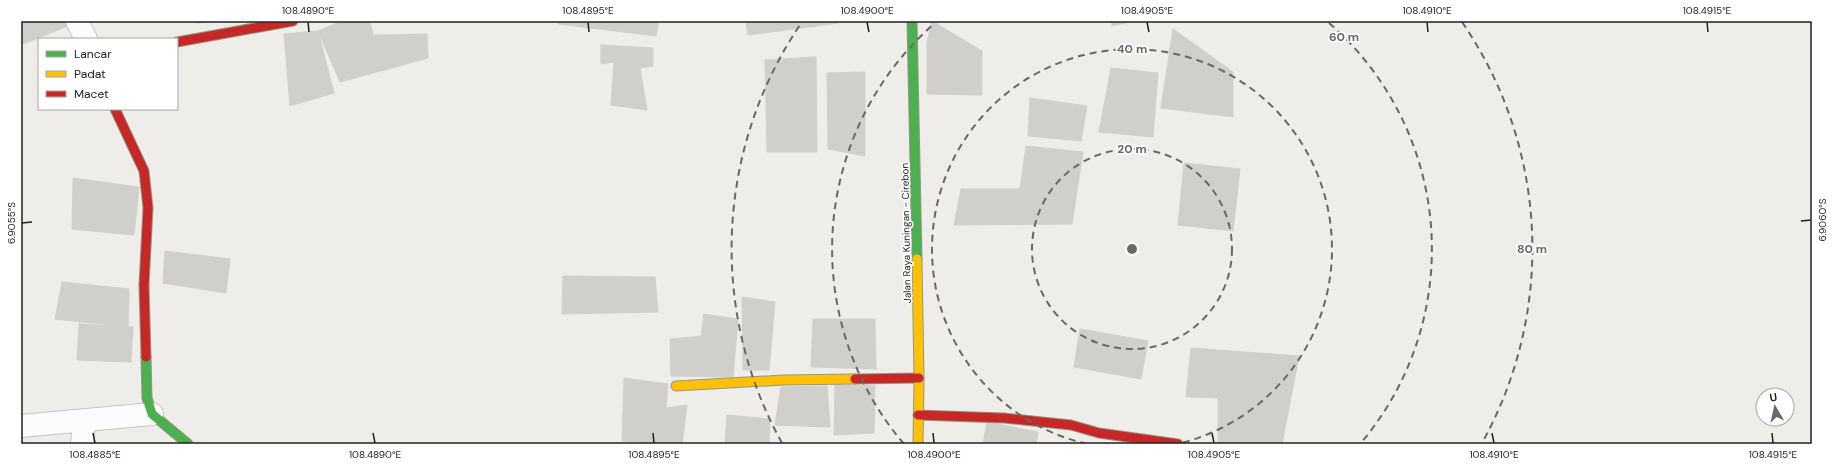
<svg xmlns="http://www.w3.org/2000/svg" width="1833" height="465" font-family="'DM Sans',sans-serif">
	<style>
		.building { fill: #d1cfcc; stroke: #d1cfca }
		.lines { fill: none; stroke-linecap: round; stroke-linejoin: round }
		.street-casing { stroke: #c5c5c3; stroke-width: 24 }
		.fast-casing { stroke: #929781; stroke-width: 11 }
		.slow-casing { stroke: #929781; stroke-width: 11 }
		.jam-casing { stroke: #929781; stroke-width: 11 }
		.street { stroke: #fcfcfc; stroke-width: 22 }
		.fast { stroke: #4caf50; stroke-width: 9 }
		.slow { stroke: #ffc107; stroke-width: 9 }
		.jam { stroke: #c62828; stroke-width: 9 }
		.ticks { fill: none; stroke: #202020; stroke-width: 1.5 }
		.ring { fill: none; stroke: #686866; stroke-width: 2; stroke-dasharray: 7 5 }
		.labels { text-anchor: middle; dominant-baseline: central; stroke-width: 3.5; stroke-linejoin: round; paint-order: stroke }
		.street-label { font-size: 10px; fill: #202020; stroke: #fff }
		.centre { fill: #686866; stroke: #fff; stroke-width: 2 }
		.ring-label { font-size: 12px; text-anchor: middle; font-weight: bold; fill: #686866; stroke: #fff; stroke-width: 3.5; stroke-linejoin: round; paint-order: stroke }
		.neatline { fill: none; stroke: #202020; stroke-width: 1.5 }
		.ticks-label { font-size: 10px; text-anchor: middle; fill: #202020 }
	</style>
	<rect width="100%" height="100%" fill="#eeede9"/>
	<g class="building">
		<polygon points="21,21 69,21 70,25 23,44"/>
		<polygon points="197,21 223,21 197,23"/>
		<polygon points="342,21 370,21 373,35 427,34 428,58 340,82 318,31"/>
		<polygon points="558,21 659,21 656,36 558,24"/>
		<polygon points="746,21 839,21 839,23 748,35"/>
		<polygon points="932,21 982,51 982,95 927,94 927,42"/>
		<polygon points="1111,21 1134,21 1112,26"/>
		<polygon points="1173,29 1233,72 1233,117 1161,108"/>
		<polygon points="318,31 334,93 290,106 284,34"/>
		<polygon points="601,45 653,48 653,66 640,68 647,110 611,105 614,62 601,64"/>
		<polygon points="816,57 817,152 767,152 765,60"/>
		<polygon points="1111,68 1158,73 1153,137 1099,132"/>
		<polygon points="865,72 865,156 828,149 827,73"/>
		<polygon points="1030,98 1087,106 1081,141 1028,136"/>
		<polygon points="1026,146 1083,152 1072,224 954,225 961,189 1020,189"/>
		<polygon points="1184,163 1240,169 1233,231 1178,225"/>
		<polygon points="73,178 139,187 134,235 72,229"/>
		<polygon points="165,251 230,259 226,293 163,283"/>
		<polygon points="563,276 655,277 658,312 562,314"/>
		<polygon points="62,282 129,289 128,327 55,319"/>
		<polygon points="742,297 775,302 769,370 743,370"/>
		<polygon points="704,314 738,319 733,377 671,376 670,339 701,336"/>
		<polygon points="813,319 875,319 876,369 811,367"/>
		<polygon points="79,324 133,327 131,362 77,360"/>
		<polygon points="1080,329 1148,341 1141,379 1074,367"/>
		<polygon points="1191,348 1299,356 1282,444 1218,444 1218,398 1186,397"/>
		<polygon points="624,378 668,384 666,408 687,405 682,444 622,441"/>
		<polygon points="835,385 875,386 874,433 834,435"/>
		<polygon points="827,386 830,427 775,425 781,387"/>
		<polygon points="727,415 770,419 769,444 725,444"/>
		<polygon points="987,422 1038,432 1036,444 983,444"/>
	</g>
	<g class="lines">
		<defs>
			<g id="street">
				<polyline points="77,21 86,39"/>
				<polyline points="21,426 152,414"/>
				<polyline points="82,444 84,421"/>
			</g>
			<g id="fast">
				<polyline points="912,21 917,259"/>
				<polyline points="146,357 147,398 152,414 188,444"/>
			</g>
			<g id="slow">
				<polyline points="917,259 919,378 918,444"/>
				<polyline points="676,386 784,380 855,379"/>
			</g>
			<g id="jam">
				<polyline points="177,42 293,21"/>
				<polyline points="115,109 144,171 148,208 144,285 146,357"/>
				<polyline points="855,379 919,378"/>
				<polyline points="918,415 1004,418 1071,425 1099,433 1178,444"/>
			</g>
		</defs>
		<use href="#street" class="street-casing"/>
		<use href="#fast" class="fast-casing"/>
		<use href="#slow" class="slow-casing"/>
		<use href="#jam" class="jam-casing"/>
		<use href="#street" class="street"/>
		<use href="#fast" class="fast"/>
		<use href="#slow" class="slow"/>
		<use href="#jam" class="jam"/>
	</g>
	<path class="ticks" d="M308,22l1,10M588,22l1,10M867,22l2,10M1147,22l2,10M1427,22l1,10M1707,22l1,10M1801,221l10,-1M22,223l10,-1M93,433l2,10M373,433l2,10M653,433l1,10M933,433l1,10M1212,433l2,10M1492,433l2,10M1772,433l1,10"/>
	<g class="ring">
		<circle cx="1132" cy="249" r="100"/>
		<path d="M1087 444A200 200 0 1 1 1177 444"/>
		<path d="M904 444A300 300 0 0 1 935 23M1329 23A300 300 0 0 1 1360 444"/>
		<path d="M782 443A400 400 0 0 1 802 22M1462 22A400 400 0 0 1 1482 443"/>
	</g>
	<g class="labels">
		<g class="street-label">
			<text transform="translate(906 233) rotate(-91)">Jalan Raya Kuningan - Cirebon</text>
		</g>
	</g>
	<circle cx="1132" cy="249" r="6" class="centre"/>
	<g class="ring-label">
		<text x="1344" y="41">60 m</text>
		<text x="1132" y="53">40 m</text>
		<text x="1132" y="153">20 m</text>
		<text x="1532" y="253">80 m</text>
	</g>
	<rect width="1833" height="465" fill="none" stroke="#ffffff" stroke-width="44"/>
	<rect x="38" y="38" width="140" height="72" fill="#ffffff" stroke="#a6a6a6"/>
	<rect x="46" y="51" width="20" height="6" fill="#4caf50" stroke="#a6a6a6"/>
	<text x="74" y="58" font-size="12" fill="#202020">Lancar</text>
	<rect x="46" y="71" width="20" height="6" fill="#ffc107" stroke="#a6a6a6"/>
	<text x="74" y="78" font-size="12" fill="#202020">Padat</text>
	<rect x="46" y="91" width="20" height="6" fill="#c62828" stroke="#a6a6a6"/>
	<text x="74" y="98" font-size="12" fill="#202020">Macet</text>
	<g transform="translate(1775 407) rotate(351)"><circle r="19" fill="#ffffff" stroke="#a6a6a6"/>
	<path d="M0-3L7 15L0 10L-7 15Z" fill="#686866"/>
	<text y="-6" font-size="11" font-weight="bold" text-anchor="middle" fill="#202020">U</text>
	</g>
	<rect x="22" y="22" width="1789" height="421" class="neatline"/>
	<g class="ticks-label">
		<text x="308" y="14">108.4890°E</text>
		<text x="588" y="14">108.4895°E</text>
		<text x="867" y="14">108.4900°E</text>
		<text x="1147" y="14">108.4905°E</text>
		<text x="1427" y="14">108.4910°E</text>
		<text x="1707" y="14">108.4915°E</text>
		<text transform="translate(1822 220) rotate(-90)" y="4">6.9060°S</text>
		<text transform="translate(11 223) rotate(-90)" y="4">6.9055°S</text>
		<text x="95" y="458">108.4885°E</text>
		<text x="375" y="458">108.4890°E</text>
		<text x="654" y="458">108.4895°E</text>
		<text x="934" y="458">108.4900°E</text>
		<text x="1214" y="458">108.4905°E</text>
		<text x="1494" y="458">108.4910°E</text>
		<text x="1773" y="458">108.4915°E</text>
	</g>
</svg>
